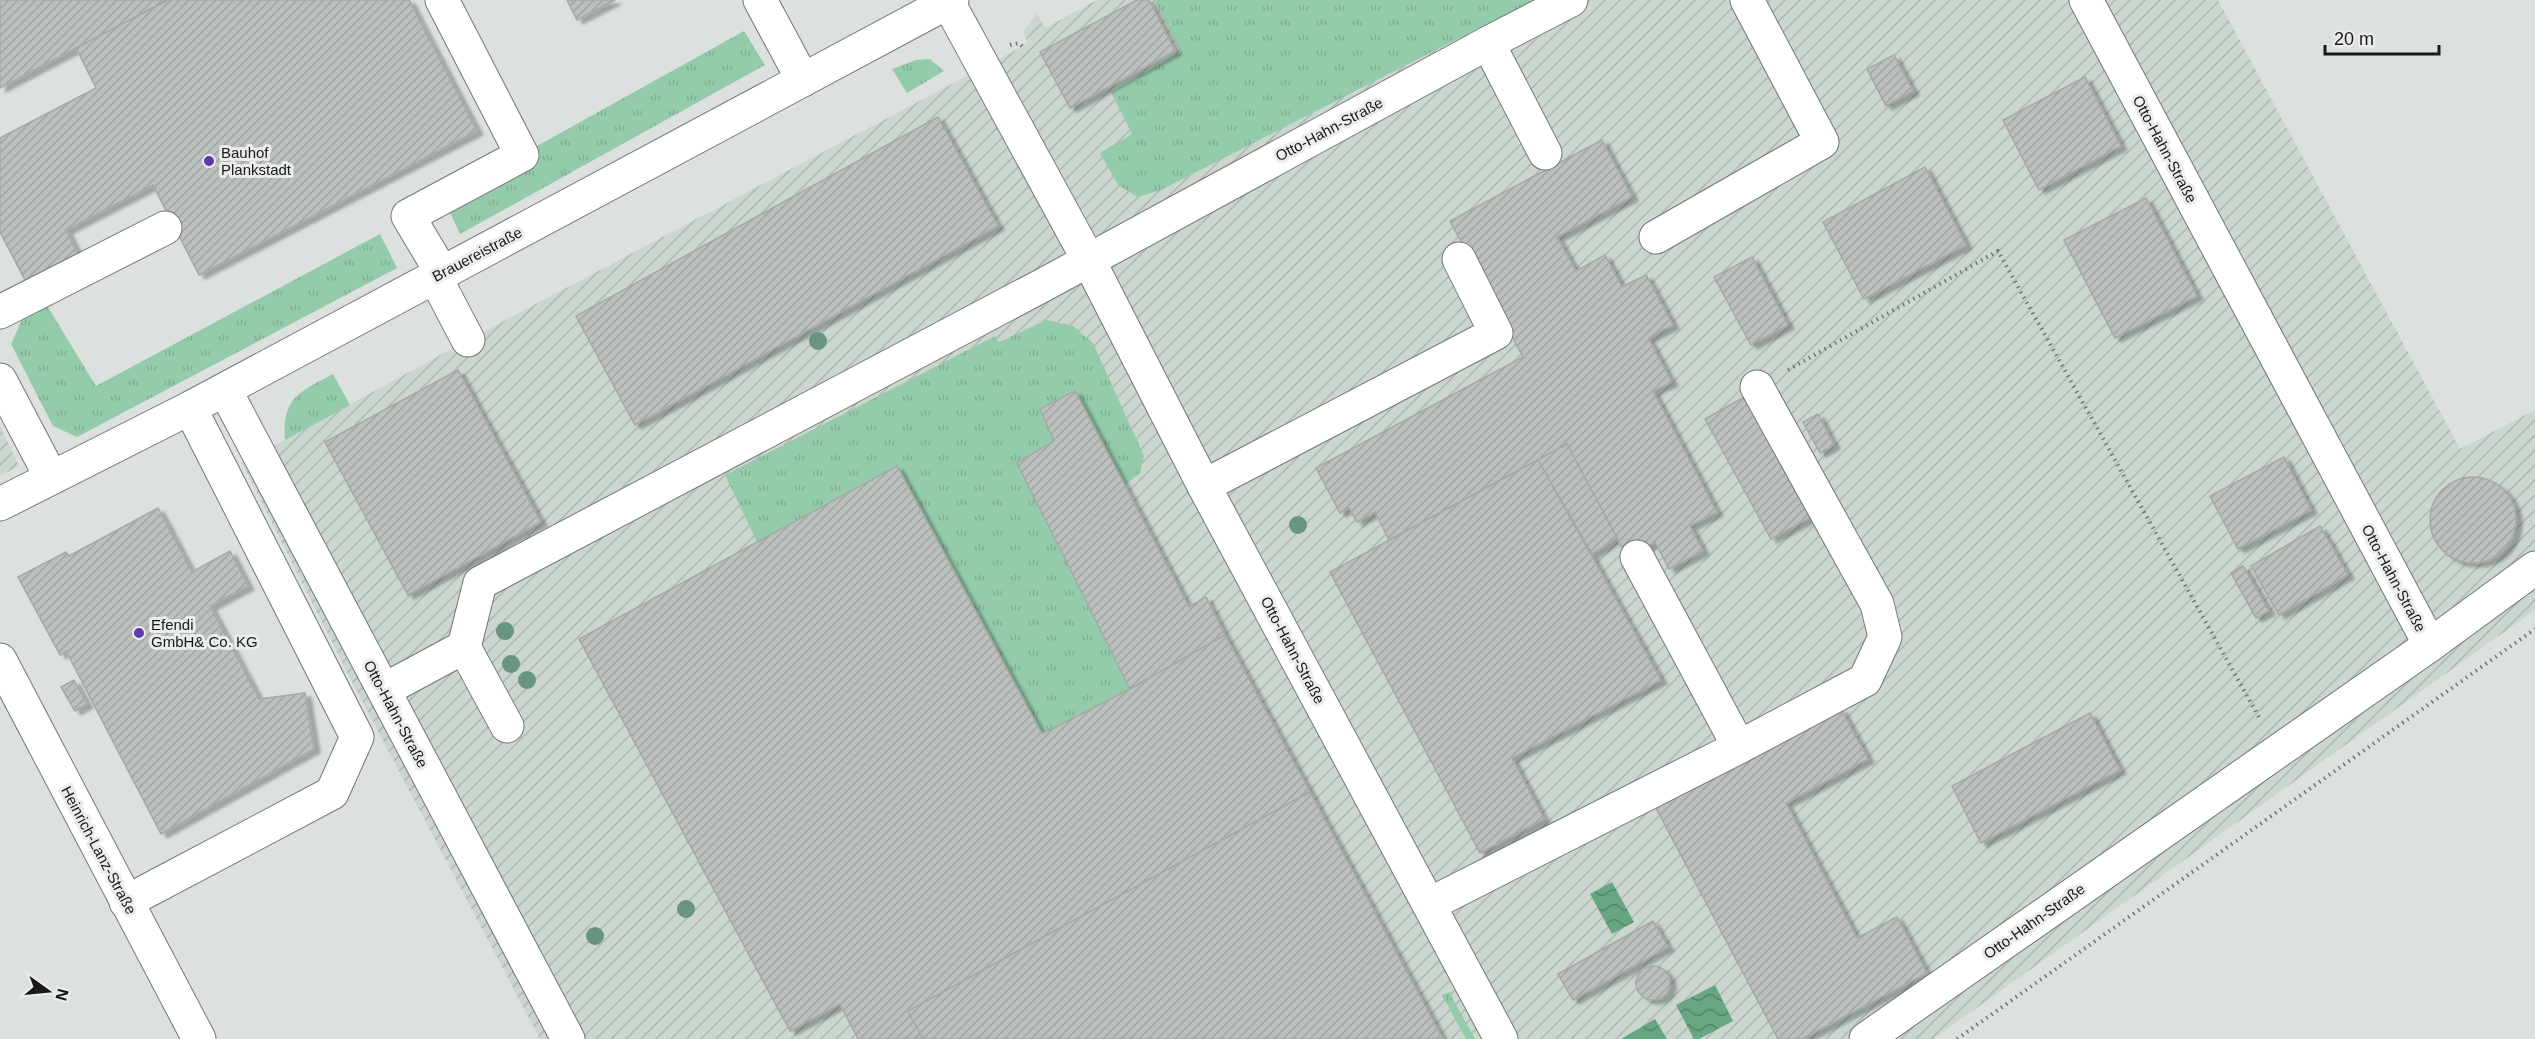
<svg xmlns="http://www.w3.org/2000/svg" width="2535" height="1039" font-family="Arial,sans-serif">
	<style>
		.industrial { fill: url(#industrial-furrows) }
		.grass { fill: url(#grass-tufts) }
		.water { fill: url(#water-waves) }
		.building { fill: url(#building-hatch); stroke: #a5a8a6; stroke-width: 1.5; filter: url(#shadow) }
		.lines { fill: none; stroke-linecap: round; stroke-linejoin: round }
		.minor-casing { stroke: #747775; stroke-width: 35 }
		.path { stroke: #737574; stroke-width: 4; stroke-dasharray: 1.5 4.5; stroke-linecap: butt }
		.minor { stroke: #fff; stroke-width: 33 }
		.tree { fill: #679582 }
		.poi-dot { fill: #6037af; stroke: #eaedeb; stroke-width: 2 }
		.labels { text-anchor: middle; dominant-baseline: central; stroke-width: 6; stroke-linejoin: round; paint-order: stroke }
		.street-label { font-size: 15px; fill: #181918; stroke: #eaedeb }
		.poi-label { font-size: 15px; fill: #181918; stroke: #eaedeb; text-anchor: start }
	</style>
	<defs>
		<pattern id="industrial-furrows" width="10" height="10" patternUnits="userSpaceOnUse" patternTransform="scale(1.5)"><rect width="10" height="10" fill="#cbd6cf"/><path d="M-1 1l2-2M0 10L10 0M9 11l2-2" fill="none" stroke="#aeb7b1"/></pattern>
		<pattern id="grass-tufts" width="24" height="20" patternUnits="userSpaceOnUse" patternTransform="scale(1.5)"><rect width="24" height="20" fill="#94ccab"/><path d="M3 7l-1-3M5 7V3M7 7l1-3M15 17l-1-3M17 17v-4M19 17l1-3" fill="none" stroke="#7faf92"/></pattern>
		<pattern id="water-waves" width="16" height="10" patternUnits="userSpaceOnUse" patternTransform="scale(1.5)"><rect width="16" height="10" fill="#67a683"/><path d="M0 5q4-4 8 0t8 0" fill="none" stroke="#54866a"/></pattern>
		<pattern id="building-hatch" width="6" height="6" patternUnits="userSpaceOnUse" patternTransform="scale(1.5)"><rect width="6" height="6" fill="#bcc0bd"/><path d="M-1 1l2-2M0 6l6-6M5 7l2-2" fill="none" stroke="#a1a4a2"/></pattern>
		<filter id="shadow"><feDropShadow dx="6" dy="4" stdDeviation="1.5" flood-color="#0004"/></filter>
	</defs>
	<rect width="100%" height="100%" fill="#dce0de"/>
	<g class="industrial">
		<polygon points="1097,0 2218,0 2460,449 2535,410 2535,610 1933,1039 540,1039 352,682 242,463 468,340 1014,51 1028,43 1023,32 1037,14 1045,28"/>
		<polygon points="0,426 19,466 0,476"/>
	</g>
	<g class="grass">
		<polygon points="1155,0 1534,0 1161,190 1138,197 1118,185 1100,153 1132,134 1111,92 1181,52"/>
		<polygon points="744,31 765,65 460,234 447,206 526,163 537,146"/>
		<polygon points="930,59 944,71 907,93 892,69 916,60"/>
		<polygon points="380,234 397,268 77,437 53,426 11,344 24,315 46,304 96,386"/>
		<polygon points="1047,320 1073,326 1093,343 1144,456 1140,473 1124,486 1075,392 1040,409 1054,441 1017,463 1130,689 1042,734 897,466 757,542 725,475 995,336 999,342"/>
		<path d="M333,374l17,31 -65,35c-3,-42 14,-48 48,-66z"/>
		<polygon points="1449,992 1475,1039 1466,1039 1442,995"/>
	</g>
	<g class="water">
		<polygon points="1612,882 1634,922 1612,934 1590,894"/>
		<polygon points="1715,985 1733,1021 1699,1039 1694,1039 1676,1005"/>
		<polygon points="1655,1019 1667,1039 1621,1039"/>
	</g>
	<g class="building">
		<polygon points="0,0 168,0 0,88"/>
		<polygon points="168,0 409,0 477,131 199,275 153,185 66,230 79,256 27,284 0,232 0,138 96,88 76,48"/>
		<polygon points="567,0 615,0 577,20"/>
		<polygon points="1137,0 1149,0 1175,51 1070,108 1040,52"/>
		<polygon points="1894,55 1913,91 1886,106 1867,69"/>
		<polygon points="2085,77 2121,146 2039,190 2003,120"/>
		<polygon points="938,117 998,226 635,425 576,316"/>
		<polygon points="1602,140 1632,197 1557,237 1576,271 1605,255 1622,287 1646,275 1673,325 1648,338 1672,382 1653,391 1717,512 1690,526 1703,551 1669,569 1655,542 1627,557 1567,444 1389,540 1375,512 1357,522 1349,508 1340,513 1316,468 1523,357 1450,221"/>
		<polygon points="1925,167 1966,245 1864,299 1823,222"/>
		<polygon points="2146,198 2197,296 2115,338 2064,240"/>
		<polygon points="1752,257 1788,325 1751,345 1714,277"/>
		<polygon points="458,370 541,522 408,595 325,442"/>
		<polygon points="1075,391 1189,607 1206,597 1225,635 1130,689 1017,463 1054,441 1040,409"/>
		<polygon points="1746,396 1813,516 1771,539 1705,419"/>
		<polygon points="1818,414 1834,445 1820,453 1803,422"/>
		<polygon points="1567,444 1617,538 1592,554 1538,460"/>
		<polygon points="2284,457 2311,510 2238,549 2210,496"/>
		<polygon points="1538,460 1661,680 1512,758 1544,819 1480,853 1330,572"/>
		<polygon points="897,466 1042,734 1130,689 1225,635 1310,792 908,1011 923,1039 858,1039 840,1004 790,1031 579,639"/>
		<circle cx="2473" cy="520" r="43"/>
		<polygon points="158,508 192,572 230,551 248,586 210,606 259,699 305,693 314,749 161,834 66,651 60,655 18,577 66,552 69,556"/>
		<polygon points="2320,526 2348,575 2279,615 2251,566"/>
		<polygon points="2243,566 2269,611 2256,618 2231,573"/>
		<polygon points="74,680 87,704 75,711 61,687"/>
		<polygon points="1841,709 1868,759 1786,803 1857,938 1897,917 1927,973 1802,1039 1778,1039 1656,808"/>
		<polygon points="2090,713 2120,770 1981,843 1952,786"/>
		<polygon points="1310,792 1443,1039 923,1039 908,1011"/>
		<polygon points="1653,921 1668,947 1573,1000 1558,974"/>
		<circle cx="1653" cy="983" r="17"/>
	</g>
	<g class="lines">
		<defs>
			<g id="minor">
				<polyline points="760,0 803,80"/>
				<polyline points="948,2 1088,259 1204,486 1501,1039"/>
				<polyline points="1488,43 1545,153"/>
				<polyline points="1656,237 1822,142 1747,0"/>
				<polyline points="442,273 408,216 522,155 442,0"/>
				<polyline points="435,277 468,340"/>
				<polyline points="0,312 165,228"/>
				<polyline points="0,380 51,477"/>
				<polyline points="225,390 568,1039"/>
				<polyline points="1204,486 1496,333 1459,259"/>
				<polyline points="0,504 190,408 952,0"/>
				<polyline points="1637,557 1739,747 1865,680 1885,637 1877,604 1757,387"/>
				<polyline points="2430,645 2535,568"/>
				<polyline points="464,647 507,726"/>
				<polyline points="0,660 199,1039"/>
				<polyline points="384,690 464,647 480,583 1045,284 1488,43 1571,0"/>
				<polyline points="126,902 332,793 357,737 190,408"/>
				<polyline points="1430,904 1739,747"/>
				<polyline points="1866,1039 2430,645 2086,0"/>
			</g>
		</defs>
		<use href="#minor" class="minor-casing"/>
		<g class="path">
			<polyline points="1010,45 1019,43 1022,46"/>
			<polyline points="1788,370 1998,251 2260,719"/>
			<polyline points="1957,1039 2535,629"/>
		</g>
		<use href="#minor" class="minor"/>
	</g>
	<g class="tree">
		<circle cx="818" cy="341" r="9"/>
		<circle cx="1298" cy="525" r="9"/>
		<circle cx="505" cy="631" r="9"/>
		<circle cx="511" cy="664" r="9"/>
		<circle cx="527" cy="680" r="9"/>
		<circle cx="686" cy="909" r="9"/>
		<circle cx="595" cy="936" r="9"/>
	</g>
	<g class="poi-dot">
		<circle cx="209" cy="161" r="6"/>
		<circle cx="139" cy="633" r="6"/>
	</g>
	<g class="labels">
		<g class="street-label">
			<text transform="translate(1329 129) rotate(-28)">Otto-Hahn-Straße</text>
			<text transform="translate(2165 149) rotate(62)">Otto-Hahn-Straße</text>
			<text transform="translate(477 254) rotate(-28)">Brauereistraße</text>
			<text transform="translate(2394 578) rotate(62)">Otto-Hahn-Straße</text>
			<text transform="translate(1293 650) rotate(62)">Otto-Hahn-Straße</text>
			<text transform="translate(396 714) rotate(62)">Otto-Hahn-Straße</text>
			<text transform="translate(99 850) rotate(62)">Heinrich-Lanz-Straße</text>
			<text transform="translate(2034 921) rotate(-35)">Otto-Hahn-Straße</text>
		</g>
		<g class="poi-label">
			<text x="221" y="152">Bauhof<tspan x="221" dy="17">Plankstadt</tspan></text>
			<text x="151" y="624">Efendi<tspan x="151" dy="17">GmbH&amp; Co. KG</tspan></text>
		</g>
	</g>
	<g transform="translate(48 991) rotate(105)" stroke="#eaedeb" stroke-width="4.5" paint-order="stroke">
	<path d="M0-4.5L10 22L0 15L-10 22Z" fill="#181918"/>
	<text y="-9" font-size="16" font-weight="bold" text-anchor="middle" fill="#181918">N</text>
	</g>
	<path d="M2325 45v9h114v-9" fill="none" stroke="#181918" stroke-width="3"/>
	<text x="2334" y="45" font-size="18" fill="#181918" stroke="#eaedeb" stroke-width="4.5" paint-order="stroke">20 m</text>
</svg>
